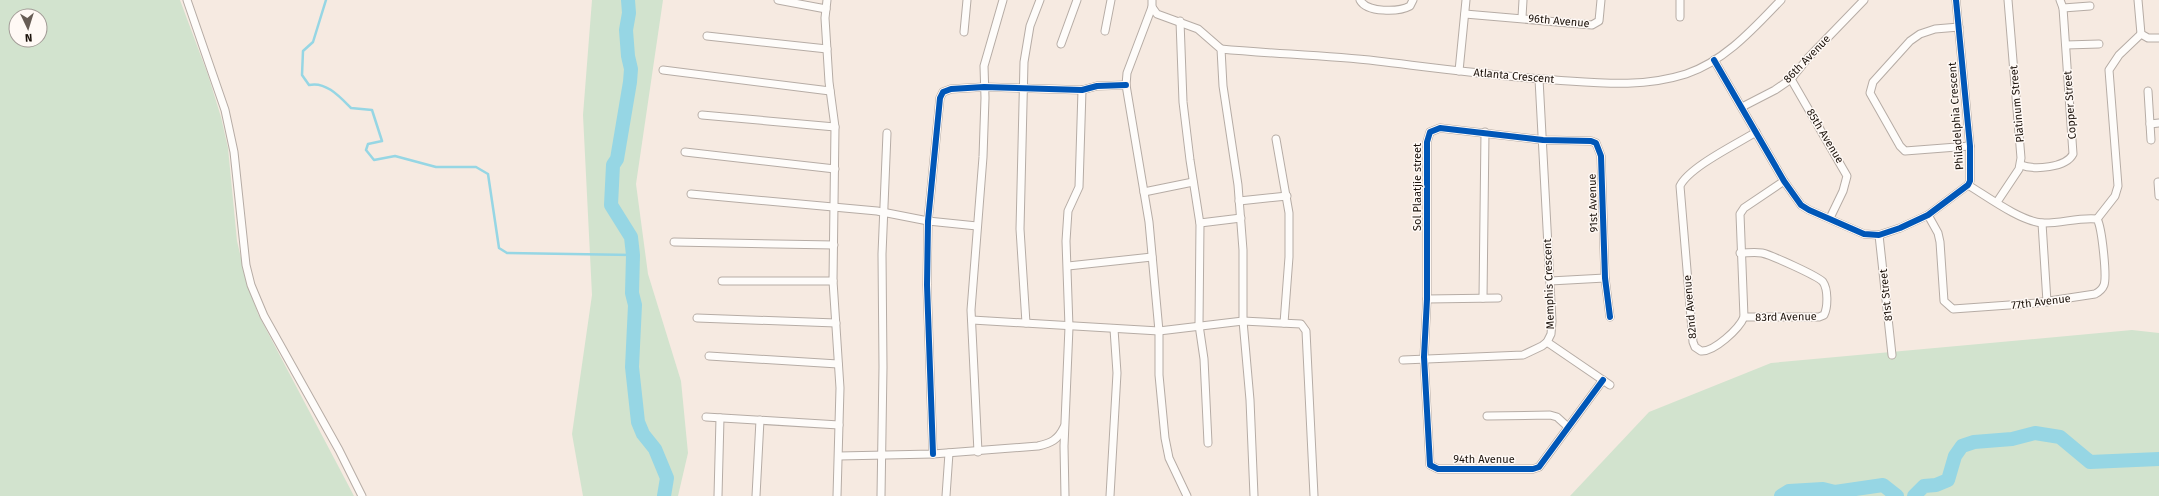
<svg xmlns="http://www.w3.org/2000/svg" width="2159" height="496" font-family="'Fira Sans',sans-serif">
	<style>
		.green { fill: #d2e3ce; fill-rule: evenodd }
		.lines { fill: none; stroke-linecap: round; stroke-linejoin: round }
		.stream { stroke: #96d6e4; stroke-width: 2.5 }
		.river { stroke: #96d6e4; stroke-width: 14 }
		.minor-casing { stroke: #b6aca5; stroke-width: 9 }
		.minor { stroke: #fefcfa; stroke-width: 7 }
		.cycleway-casing { stroke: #fff9f5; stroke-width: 8 }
		.cycleway { stroke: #0057b8; stroke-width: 6 }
		.labels { text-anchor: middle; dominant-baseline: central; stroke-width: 3; stroke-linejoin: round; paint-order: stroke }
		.street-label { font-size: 11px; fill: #1a110a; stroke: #fff9f5 }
	</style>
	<rect width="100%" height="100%" fill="#f6eae1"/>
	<g class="green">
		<path d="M0,0h180l28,75 13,42 7,31 9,93 9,38 12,35 96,182h-354zM16,16h24v24h-24z"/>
		<polygon points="592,0 663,0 636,184 648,274 681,381 688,453 678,496 583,496 572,434 592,295 583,115"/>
		<polygon points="2132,330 2159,333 2159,496 1570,496 1649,412 1771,363"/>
	</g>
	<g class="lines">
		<path class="stream" d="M326,0l-13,42 -10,9 -1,24 7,10c17,-4 31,12 42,23l21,2 10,31 -14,3 -2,6 8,10 21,-4 41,11h40l12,7 11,74 8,5 126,2"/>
		<g class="river">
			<polyline points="628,0 629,13 626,30 628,56 631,69 630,82 617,159 613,165 611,205 631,237 633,255 632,293 635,305 632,367 638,422 643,434 655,449 667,478 664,496"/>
			<polyline points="1781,496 1789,491 1823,489 1835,492 1883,485 1897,496"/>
			<polyline points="1914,496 1924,486 1936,485 1948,480 1955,456 1962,446 1974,442 2012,439 2035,433 2060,437 2090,462 2159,459"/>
		</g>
		<defs>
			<g id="minor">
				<polyline points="187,0 225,110 234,152 246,265 251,285 264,316 339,450 362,496"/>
				<polyline points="778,0 826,9"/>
				<polyline points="827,0 825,18 829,82 835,127 833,281 840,388 837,496"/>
				<polyline points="1152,0 1152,7 1157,14 1198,29 1221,49 1223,86 1238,185 1243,250 1243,321 1250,400 1254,496"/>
				<path d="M1360,0c7,13 39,12 50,6l3,-6"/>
				<polyline points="2138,0 2141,34 2148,38 2159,38"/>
				<polyline points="1152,7 1127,73 1126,85 1149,222 1159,331 1159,375 1165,438 1169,458 1187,496"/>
				<polyline points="2063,8 2090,6"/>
				<polyline points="1465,14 1592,25 1599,21 1601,0"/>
				<polyline points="1522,17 1523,0"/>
				<polyline points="1680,17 1680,0"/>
				<polyline points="1180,21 1183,102 1190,160 1200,224 1199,325 1204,359 1208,443"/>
				<polyline points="1959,27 1935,29 1920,34 1910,41 1873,82 1870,93 1900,146 1905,151 1970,146"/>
				<polyline points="1105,31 1111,0"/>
				<polyline points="964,32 967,0"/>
				<polyline points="707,36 827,49"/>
				<polyline points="1061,44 1077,0"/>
				<polyline points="2066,45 2099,44"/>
				<path d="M1221,49c52,5 104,6 156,12 59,7 118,15 178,19 45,3 87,8 131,-6 39,-13 68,-46 95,-74"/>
				<polyline points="1714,60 1784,181 1801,205 1809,210 1864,234 1879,235 1900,228 1928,215 1968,185 1970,181 1970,146 1956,0"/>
				<polyline points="663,70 830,91"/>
				<polyline points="1459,71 1466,0"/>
				<polyline points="1791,79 1847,176 1843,191 1830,218"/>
				<polyline points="2148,91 2151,140"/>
				<polyline points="1742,107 1775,90 1791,79 1808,58 1864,0"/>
				<polyline points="702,115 835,127"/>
				<polyline points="2150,124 2159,123"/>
				<path d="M1756,132c-19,12 -67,35 -76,54l13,156 2,5 6,4c13,1 38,-22 43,-34l-4,-103 4,-6 40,-27"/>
				<polyline points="1276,139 1289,213 1289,257 1284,323"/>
				<polyline points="685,152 835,169"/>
				<path d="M2021,165c13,5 45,3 52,-11l-10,-146 -3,-8"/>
				<polyline points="2158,182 2159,196"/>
				<polyline points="1144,192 1193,182"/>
				<polyline points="691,194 877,211 928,221 977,226"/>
				<polyline points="1239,201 1287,196"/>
				<polyline points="1997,202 2019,169 2021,158 2008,0"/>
				<path d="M1928,215l10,18 2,9 4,59 9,8 83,-6 59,-9c4,-2 7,-4 9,-9 3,-8 -2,-58 -7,-66 -19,-2 -37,5 -55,4 -22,-2 -54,-26 -74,-38"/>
				<polyline points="2097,219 2115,196 2118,186 2109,70 2119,55 2141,34"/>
				<polyline points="1200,223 1241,218"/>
				<polyline points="2042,223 2047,302"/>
				<polyline points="1879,235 1892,355"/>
				<polyline points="674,242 834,245"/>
				<path d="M1740,253c7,0 15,-1 22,0 9,2 56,23 61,29 5,7 5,25 1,33l-5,2h-75"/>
				<polyline points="1068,266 1152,257"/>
				<polyline points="722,281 833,281"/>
				<polyline points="1550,281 1605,278"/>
				<polyline points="1483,298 1485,132"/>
				<polyline points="1427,299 1498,298"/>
				<polyline points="697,318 836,323"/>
				<polyline points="972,320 1159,331 1243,321 1301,324 1306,331 1314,496"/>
				<polyline points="1026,323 1020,229 1024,62 1030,26 1040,0"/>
				<polyline points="1547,342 1610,385"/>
				<polyline points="709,356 838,364"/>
				<polyline points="1403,360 1523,355 1542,346 1547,342 1551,334 1552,321 1539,79"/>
				<polyline points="1603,380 1539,467 1533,469 1438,469 1430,465 1424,357 1427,299 1427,142 1430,132 1440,128 1543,140 1591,141 1596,143 1601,156 1605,278 1610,317"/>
				<polyline points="1487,416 1550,415 1557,417 1568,427"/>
				<polyline points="706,417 839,425"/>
				<polyline points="978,452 971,310 983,157 985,98 984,66 1003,0"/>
				<polyline points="933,454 927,285 928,221 940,98 943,92 951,89 984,87 1082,90 1097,86 1126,85"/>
				<path d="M839,456l94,-2 105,-8c13,-3 20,-6 26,-19"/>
				<polyline points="718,496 720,418"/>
				<polyline points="756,496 760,420"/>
				<polyline points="881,496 883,367 882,254 887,133"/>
				<polyline points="946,496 949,453"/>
				<polyline points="1065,496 1064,446 1069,327 1066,241 1068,211 1079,187 1082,90"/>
				<polyline points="1110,496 1117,373 1114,329"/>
			</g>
		</defs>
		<use href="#minor" class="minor-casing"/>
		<use href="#minor" class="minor"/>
		<defs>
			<g id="cycleway">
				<polyline points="1714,60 1784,181 1801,205 1809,210 1864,234 1879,235 1900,228 1928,215 1968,185 1970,181 1970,146 1956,0"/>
				<polyline points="1603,380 1539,467 1533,469 1438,469 1430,465 1424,357 1427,299 1427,142 1430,132 1440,128 1543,140 1591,141 1596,143 1601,156 1605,278 1610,317"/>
				<polyline points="933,454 927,285 928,221 940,98 943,92 951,89 984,87 1082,90 1097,86 1126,85"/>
			</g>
		</defs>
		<use href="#cycleway" class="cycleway-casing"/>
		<use href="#cycleway" class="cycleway"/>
	</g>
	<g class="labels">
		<g class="street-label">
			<text transform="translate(1559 21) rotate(5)">96th Avenue</text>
			<text transform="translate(1807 59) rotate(-46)">86th Avenue</text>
			<text transform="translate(1514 76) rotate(5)">Atlanta Crescent</text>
			<text transform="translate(2017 104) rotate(-95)">Platinum Street</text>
			<text transform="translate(2070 105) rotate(-94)">Copper Street</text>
			<text transform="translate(1956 116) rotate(-94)">Philadelphia Crescent</text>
			<text transform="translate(1825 136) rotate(59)">85th Avenue</text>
			<text transform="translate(1417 187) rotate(-90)">Sol Plaatjie street</text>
			<text transform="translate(1593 203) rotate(-92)">91st Avenue</text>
			<text transform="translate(1549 284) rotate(-92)">Memphis Crescent</text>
			<text transform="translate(1886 295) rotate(-96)">81st Street</text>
			<text transform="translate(2041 302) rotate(-7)">77th Avenue</text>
			<text transform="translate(1690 307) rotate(-95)">82nd Avenue</text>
			<text transform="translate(1786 317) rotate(-1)">83rd Avenue</text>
			<text x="1484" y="459">94th Avenue</text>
		</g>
	</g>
	<g transform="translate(28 28) rotate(176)"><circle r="19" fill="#fff9f5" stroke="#a39c97"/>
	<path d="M0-3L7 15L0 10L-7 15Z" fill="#675d55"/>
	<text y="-6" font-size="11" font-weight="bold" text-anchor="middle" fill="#1a110a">N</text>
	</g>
</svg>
